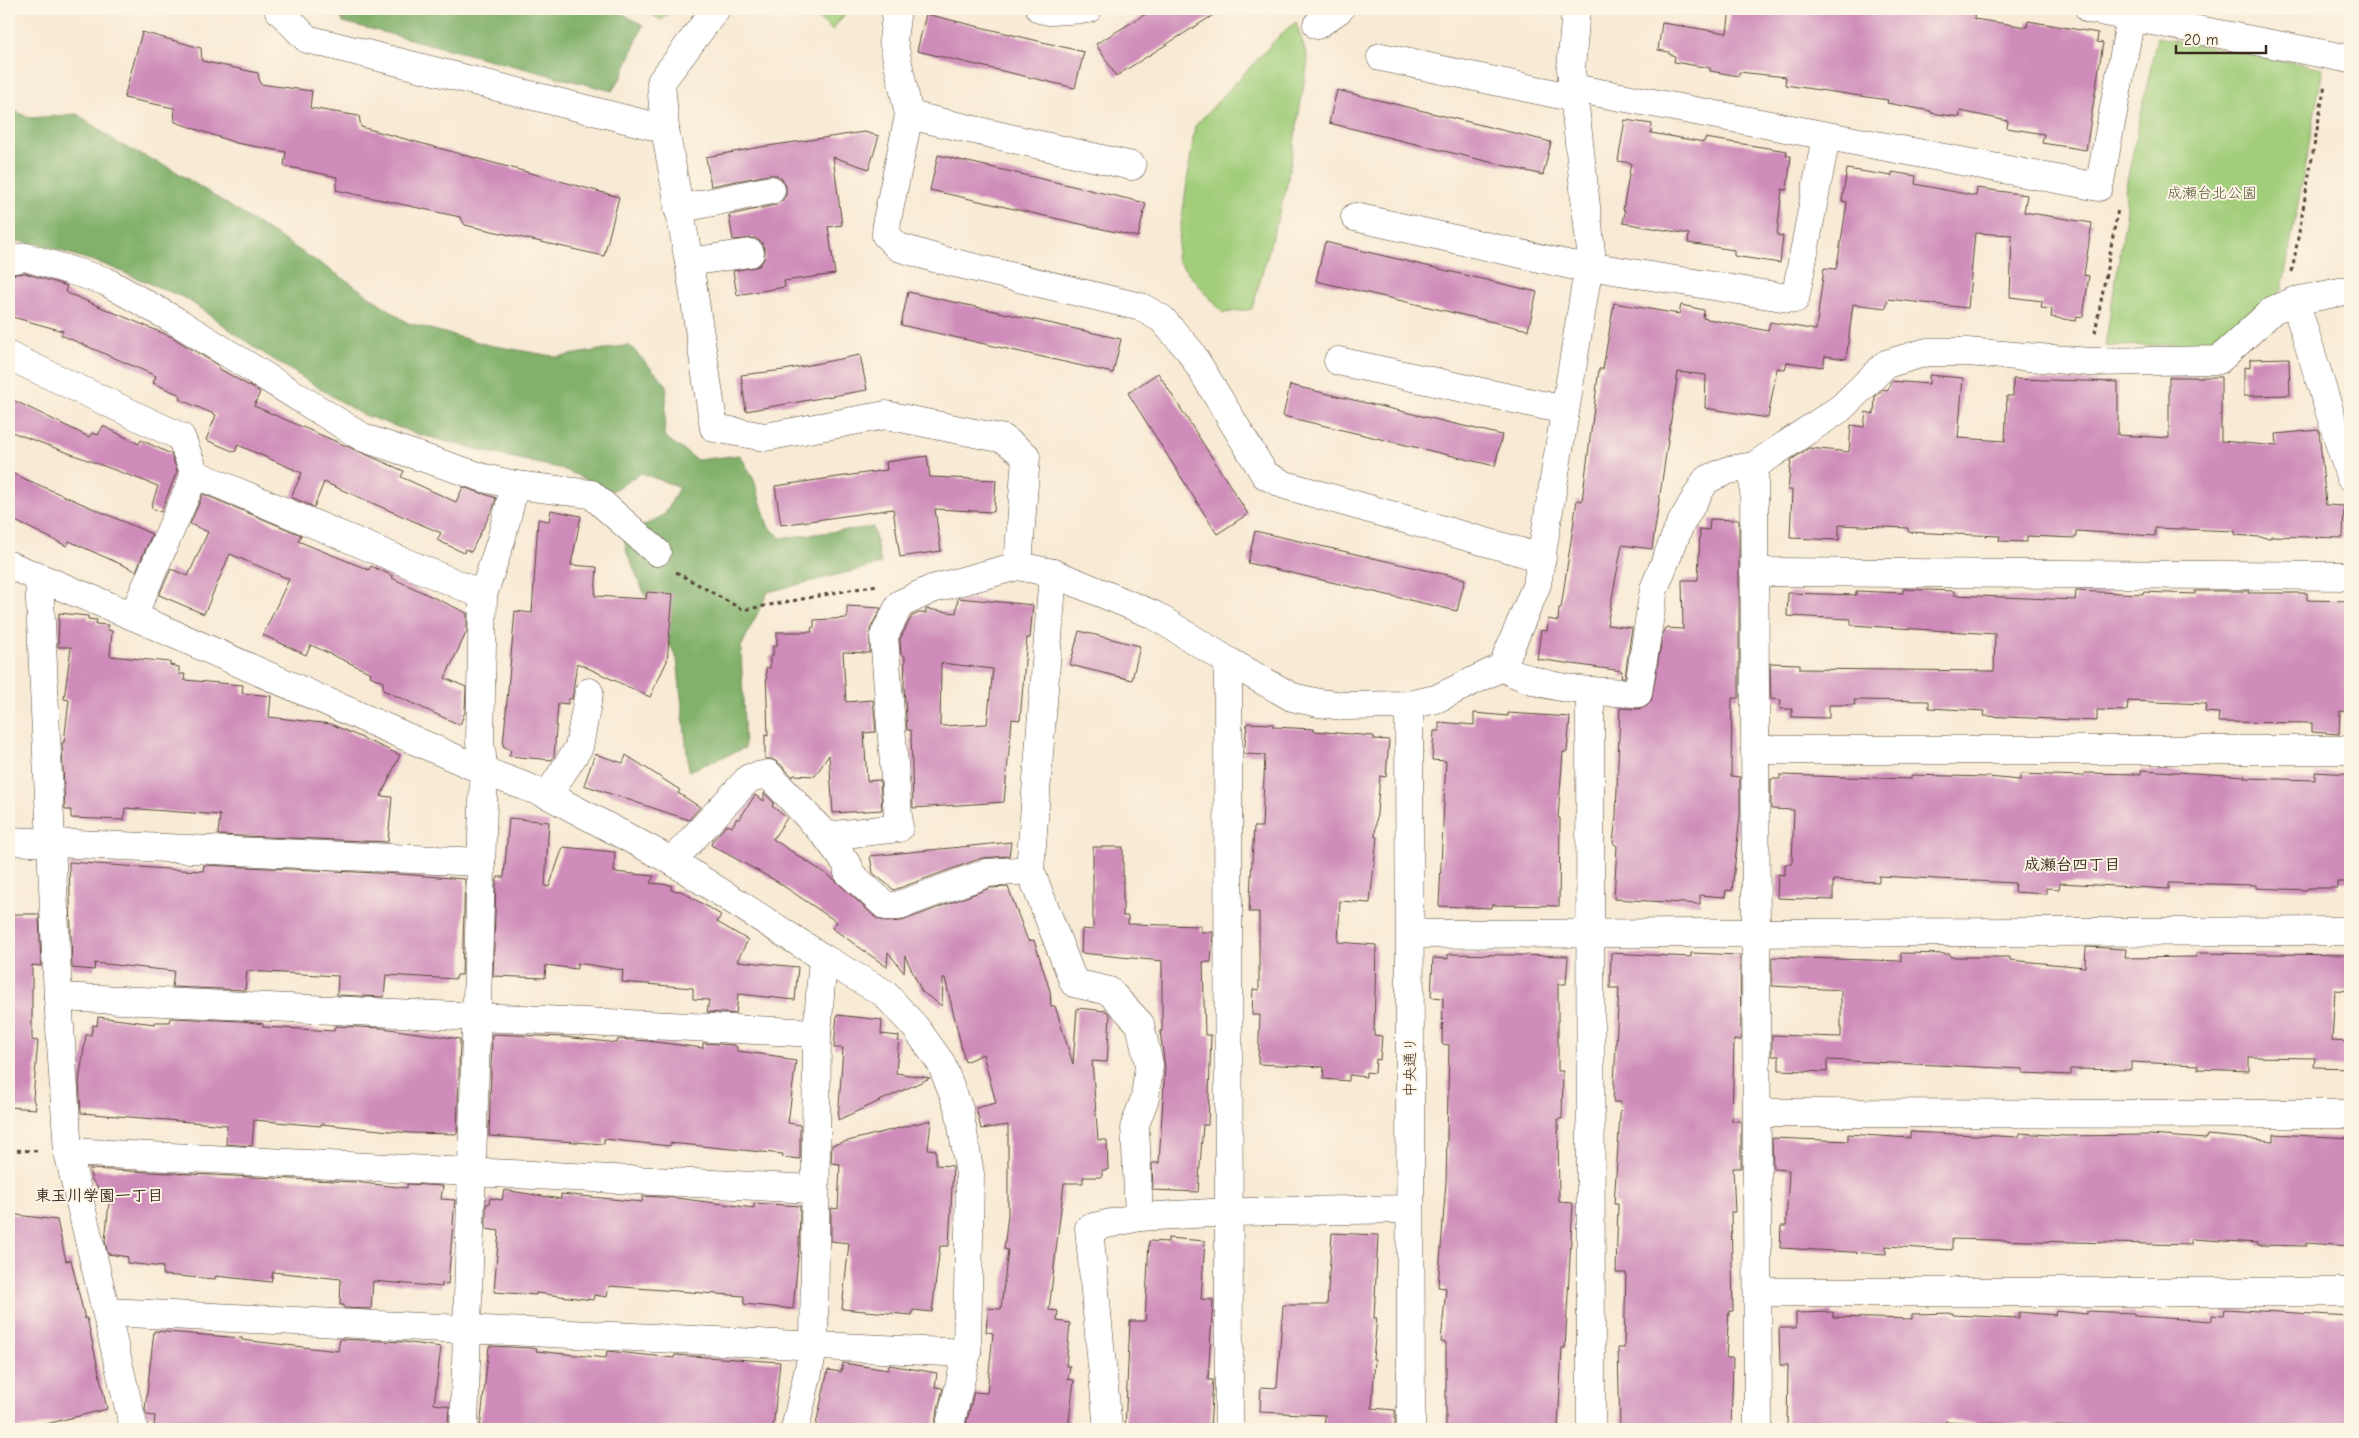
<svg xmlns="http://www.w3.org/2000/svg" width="2359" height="1438" font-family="'Comic Neue','Klee One',sans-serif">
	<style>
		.green { fill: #a2ce7b; stroke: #6e7c4c }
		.forest { fill: #81b16b; stroke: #5e6e44 }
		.building { fill: #cf8cba; fill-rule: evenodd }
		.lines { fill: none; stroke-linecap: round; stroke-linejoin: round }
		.minor-casing { stroke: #574739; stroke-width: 29 }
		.path { stroke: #574739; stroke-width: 3; stroke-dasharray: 4 4; stroke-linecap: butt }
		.minor { stroke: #fff; stroke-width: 28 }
		.labels { text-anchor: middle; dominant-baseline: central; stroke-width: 4; stroke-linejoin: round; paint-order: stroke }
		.park-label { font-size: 15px; fill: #555335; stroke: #fcf5e5 }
		.street-label { font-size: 15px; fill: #3b2a1e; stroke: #fcf5e5 }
		.neighbourhood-label { font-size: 16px; font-weight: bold; fill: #3b2a1e; stroke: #fcf5e5 }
	</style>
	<rect width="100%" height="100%" fill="#fcf5e5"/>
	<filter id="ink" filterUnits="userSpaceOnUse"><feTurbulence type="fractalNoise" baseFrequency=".02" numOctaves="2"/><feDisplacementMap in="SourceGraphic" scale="10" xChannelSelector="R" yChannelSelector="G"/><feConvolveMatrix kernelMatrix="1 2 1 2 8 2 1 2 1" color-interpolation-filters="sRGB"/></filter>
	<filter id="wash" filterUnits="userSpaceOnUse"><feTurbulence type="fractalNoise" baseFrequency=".0096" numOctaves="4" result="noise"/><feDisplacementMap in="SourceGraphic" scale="20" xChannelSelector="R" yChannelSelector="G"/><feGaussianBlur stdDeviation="1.12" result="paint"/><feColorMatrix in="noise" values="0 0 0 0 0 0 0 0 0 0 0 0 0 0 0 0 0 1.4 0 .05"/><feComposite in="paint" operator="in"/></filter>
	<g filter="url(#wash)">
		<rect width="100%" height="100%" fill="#f8ead4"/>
		<g class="green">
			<polygon points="640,9 673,9 662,20"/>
			<polygon points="808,9 849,9 832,30"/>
			<polygon points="1296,22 1308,60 1286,189 1252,309 1223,313 1176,259 1195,126 1283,32"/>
			<polygon points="2157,37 2323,68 2282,290 2214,344 2105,346 2127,210 2125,191"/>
		</g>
		<g class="forest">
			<polygon points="338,9 614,9 643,25 622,76 612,91 343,22"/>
			<polygon points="9,108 30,118 77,114 119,144 172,169 349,282 408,323 489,345 558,357 629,345 667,385 664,436 697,460 740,455 754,480 768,526 781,538 873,527 881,564 768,592 741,647 745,748 689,771 677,659 645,595 627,553 624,537 665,514 679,487 641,473 612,491 563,469 483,451 414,433 359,413 257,349 187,299 103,264 38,244 9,240"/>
		</g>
		<g id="blocks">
			<g class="building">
				<polygon points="1154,9 1223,9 1116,76 1096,44"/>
				<polygon points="1730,9 1975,9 1974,19 2027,27 2028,21 2098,33 2097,42 2103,43 2086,150 2042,143 2044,134 2007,128 2008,121 1960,111 1960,117 1931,113 1931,111 1887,103 1888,100 1785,85 1786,77 1739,72 1739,76 1710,71 1710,68 1674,62 1675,56 1669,54 1669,52 1658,50 1662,23 1727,33"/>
				<polygon points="926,14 1084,52 1075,88 917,51"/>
				<polygon points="142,32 201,48 202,61 258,73 260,84 312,91 310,108 359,116 361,127 619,197 604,256 465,225 460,217 336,190 337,177 284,166 286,152 236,143 175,122 174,108 124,98"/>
				<polygon points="1337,90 1551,142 1543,175 1329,123"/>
				<polygon points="1625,120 1652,124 1651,133 1704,142 1705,138 1787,151 1786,156 1791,156 1787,190 1782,189 1777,235 1783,236 1780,263 1734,256 1734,250 1688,243 1689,234 1623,223 1625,211 1623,210 1631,163 1618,161"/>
				<polygon points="864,132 879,136 869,169 833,157 842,225 828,227 835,274 784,281 785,287 737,295 733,271 759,266 764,259 765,251 762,243 755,238 733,240 729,215 775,205 782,201 786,195 786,186 782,179 776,175 768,175 711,186 706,157 761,147"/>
				<polygon points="938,155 1146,203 1138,237 930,190"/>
				<polygon points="1847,169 1892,176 1892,172 1916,176 1915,184 1976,196 1977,188 2027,195 2024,212 2092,223 2084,275 2089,276 2083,317 2077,316 2076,321 2051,317 2052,309 2041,308 2042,301 2010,297 2012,235 1975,233 1968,308 1888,299 1886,308 1853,304 1846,359 1825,356 1823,367 1787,362 1785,369 1777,368 1768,418 1705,408 1706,375 1678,372 1652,549 1622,545 1607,625 1632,628 1625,677 1621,677 1622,671 1537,659 1541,630 1547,631 1548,619 1558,621 1559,608 1561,608 1577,500 1582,501 1599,369 1603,369 1614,303 1679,314 1681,305 1704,310 1703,318 1768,331 1770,322 1816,330 1824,268 1836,269 1839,254 1847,202 1842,201"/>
				<polygon points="1325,242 1537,292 1528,330 1316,281"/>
				<polygon points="25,273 67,286 65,292 172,337 219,366 218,368 260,392 254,406 404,471 401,477 456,502 463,487 496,498 493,508 471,552 465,549 464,553 437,540 441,533 324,482 314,507 291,497 302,473 238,445 235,452 206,440 216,415 179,399 180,395 153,383 156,376 61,335 63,331 9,316 9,275"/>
				<polygon points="908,292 1121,339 1113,373 901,325"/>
				<polygon points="860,355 867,390 746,411 741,375 784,370"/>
				<polygon points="2289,358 2290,395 2244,396 2244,367 2250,368 2250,359"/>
				<polygon points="1158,373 1248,514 1217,534 1128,393"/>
				<polygon points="1929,375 1963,378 1958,438 2005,441 2007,396 2013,396 2013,379 2118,382 2118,435 2169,438 2169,377 2221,377 2221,441 2277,446 2276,434 2319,430 2326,505 2344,506 2343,538 2271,536 2271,538 2235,535 2235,531 2155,528 2155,536 2076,531 2076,538 2027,536 2027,542 1999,541 2000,536 1908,532 1908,528 1839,525 1839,540 1790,538 1792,490 1788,490 1791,460 1809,448 1849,452 1851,425 1864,427 1866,412 1874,414 1875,396 1883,389 1888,390 1891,381 1929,384"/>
				<polygon points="1290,385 1502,435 1495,466 1283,416"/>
				<polygon points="9,398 89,437 92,433 98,435 103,426 139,444 141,440 171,454 177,471 161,512 151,508 158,486 9,431"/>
				<polygon points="927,456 930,477 996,480 994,512 935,509 941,551 900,557 893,509 781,525 775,486 887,470 886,462"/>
				<polygon points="9,472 152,534 136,571 69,541 67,546 9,518"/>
				<polygon points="203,494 301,535 298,541 369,570 371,566 393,576 392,578 467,613 467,631 445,678 466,687 465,712 460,725 383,690 383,682 370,676 371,673 311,645 306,655 263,635 289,579 230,554 204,614 159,595 171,569 188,576 208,532 190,524"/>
				<polygon points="551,510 581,516 571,565 597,567 595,596 646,599 647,592 673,594 667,661 650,697 577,663 572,699 568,699 568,704 558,703 554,756 552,760 509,756 511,750 503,746 515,611 532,613 538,519 549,521"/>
				<polygon points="1710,519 1739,520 1739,698 1732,698 1731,776 1740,777 1740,815 1732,891 1726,890 1725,897 1700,895 1700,904 1614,899 1617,846 1613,843 1616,816 1620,708 1638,709 1645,707 1651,702 1663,632 1665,628 1683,629 1682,580 1698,580 1700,529 1709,530"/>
				<polygon points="1255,531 1465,579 1457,611 1248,563"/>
				<polygon points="1903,589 1954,591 1954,595 2075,600 2076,591 2143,594 2143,592 2195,594 2195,591 2249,591 2248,593 2307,593 2307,600 2350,601 2350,712 2340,711 2339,734 2312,732 2312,723 2218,722 2219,713 2205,712 2206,704 2128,701 2127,711 2097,710 2097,721 1984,716 1985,711 1929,708 1929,701 1854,700 1855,705 1829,705 1829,718 1792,717 1792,709 1780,709 1781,700 1771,699 1770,663 1800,664 1800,669 1994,671 1995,634 1851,625 1851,619 1787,616 1788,593 1856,595 1856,591 1903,593"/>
				<path d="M958,598l75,7 -3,33h-3l-7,82 -8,-1 -8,83 -91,6 -2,-78h-4l-3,-43 1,-31 -4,-1 -1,-16 12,-23 7,-3h7v-4l30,4zM941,663l52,6 -6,55 -47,2z"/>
				<polygon points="847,606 881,608 870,629 870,653 843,652 846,702 873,700 876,732 864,733 867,781 880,780 882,810 833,813 829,755 815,776 794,775 793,777 779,763 772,759 765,759 765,735 768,736 766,668 770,668 770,656 773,656 773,646 777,646 777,632 812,632 811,628 814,627 814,620 847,618"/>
				<polygon points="59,613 88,616 88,619 97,620 96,624 108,625 108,630 112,631 110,656 170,662 170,665 179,667 179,674 185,674 184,680 243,685 242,693 271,696 269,717 331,724 400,755 381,796 392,797 388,842 218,835 220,815 125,808 124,820 71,818 71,810 65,810 62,743 64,742 69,700 64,699 71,647 58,647"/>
				<polygon points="1079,631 1140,646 1132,680 1070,665"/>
				<polygon points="1474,713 1508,716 1508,713 1570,717 1567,752 1563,752 1558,818 1560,818 1559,906 1492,905 1492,908 1439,906 1446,761 1432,760 1434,731 1439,731 1439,722 1474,725"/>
				<polygon points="1247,723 1273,724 1273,727 1314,729 1314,731 1374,736 1374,739 1389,740 1386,777 1380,776 1375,837 1377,837 1370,903 1340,901 1338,942 1376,945 1374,1035 1382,1036 1380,1060 1376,1059 1375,1073 1366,1072 1366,1077 1349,1075 1349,1081 1323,1079 1324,1067 1258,1064 1260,1015 1252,1015 1253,989 1259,990 1259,912 1249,912 1254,827 1262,827 1265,755 1244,754"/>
				<polygon points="595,754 623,763 626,755 680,790 678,793 700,807 689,820 584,785"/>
				<polygon points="2141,770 2245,776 2244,778 2315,780 2315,772 2350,774 2350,882 2337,882 2337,888 2308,888 2307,890 2256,888 2256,885 2169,883 2169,889 2060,883 2059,889 2046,888 2046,894 2014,892 2015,883 1879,876 1879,882 1833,880 1833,900 1777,898 1778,874 1785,875 1785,864 1792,864 1794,810 1771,809 1771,779 1780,779 1780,775 1911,779 1911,775 1988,777 2020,780 2020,774 2084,776 2084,773 2141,774"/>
				<polygon points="764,793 774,803 772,806 787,818 773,839 835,880 876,918 886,922 902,921 990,888 1008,887 1028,941 1034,940 1050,991 1051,1006 1055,1006 1073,1064 1077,1008 1106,1011 1110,1015 1107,1062 1092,1061 1098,1140 1107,1140 1108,1170 1102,1170 1102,1177 1083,1177 1083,1183 1064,1183 1049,1310 1058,1311 1057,1321 1070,1323 1066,1366 1070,1366 1068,1379 1074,1380 1068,1429 965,1429 974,1392 987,1393 993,1333 986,1332 988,1308 1001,1309 1008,1250 1004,1249 1008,1215 1008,1125 981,1129 976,1108 996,1103 983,1054 965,1062 945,978 943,978 942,1006 922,992 905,956 904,973 888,952 887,967 832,928 837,922 776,881 711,845 712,841 727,825 732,827 737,818 739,820 755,795 764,801"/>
				<polygon points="509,818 549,822 545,886 549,887 563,847 615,852 614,872 654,876 650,883 671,885 671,890 681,891 721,915 717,922 748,940 737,961 798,967 795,1000 738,994 736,1014 707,1012 709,1000 693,999 693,988 622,982 623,970 577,963 577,969 546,965 545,978 493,976 496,882 498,877 504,877"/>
				<polygon points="1011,842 1009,856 982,858 894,890 873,873 870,856"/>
				<polygon points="1093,847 1123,847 1123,916 1128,916 1128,924 1201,926 1201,932 1213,932 1211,962 1203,962 1205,1035 1211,1035 1208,1125 1203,1125 1198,1192 1153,1190 1152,1163 1159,1163 1165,1067 1160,1031 1162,1031 1162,961 1081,953 1082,929 1093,930"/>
				<polygon points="69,862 180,870 203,871 204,865 398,874 465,879 462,975 457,975 456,979 386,975 384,997 337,995 338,976 247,971 245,990 172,987 174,971 95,963 94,970 72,968"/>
				<polygon points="9,914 39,914 41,966 32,965 32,1040 38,1041 33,1098 36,1109 9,1107"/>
				<polygon points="2086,947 2126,949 2125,958 2196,957 2196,953 2350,955 2350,991 2335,990 2332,1041 2350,1042 2350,1068 2314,1067 2315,1058 2249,1057 2249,1071 2198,1069 2198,1065 2131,1062 2131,1070 2071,1069 2071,1075 2023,1073 2023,1069 1827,1060 1827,1072 1779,1070 1779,1056 1772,1056 1772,1035 1841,1037 1841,990 1772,986 1772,957 1901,961 1901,953 1950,954 1950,957 2010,957 2010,960 2085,967"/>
				<polygon points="1611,953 1691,957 1691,953 1740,955 1741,1040 1734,1040 1732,1121 1741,1121 1741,1168 1733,1168 1735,1212 1731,1212 1733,1311 1729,1311 1726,1358 1733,1358 1731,1429 1620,1429 1618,1348 1624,1348 1626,1273 1616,1273 1618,1204 1614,1204 1621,1102 1613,1102 1619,988 1610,988"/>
				<polygon points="1448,954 1568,956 1566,984 1558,984 1558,1071 1563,1071 1562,1119 1558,1119 1559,1202 1573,1203 1565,1348 1562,1348 1558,1429 1446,1429 1446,1343 1441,1342 1446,1288 1438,1287 1446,1182 1449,1045 1442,1044 1443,998 1431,997 1433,958 1448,959"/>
				<polygon points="837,1015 882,1020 881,1034 899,1036 896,1073 930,1078 838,1120 843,1048 834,1048"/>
				<polygon points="98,1017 155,1024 155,1022 169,1022 170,1018 242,1021 263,1024 263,1027 334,1031 335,1026 382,1028 460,1039 457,1134 410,1133 321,1124 321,1126 254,1120 252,1146 226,1144 227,1125 81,1113 79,1082 86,1035 91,1035 93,1025 97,1026"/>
				<polygon points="492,1034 564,1037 617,1043 618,1039 647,1041 703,1048 703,1043 734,1045 737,1047 737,1051 783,1057 783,1059 796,1061 788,1123 800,1125 800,1159 782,1157 783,1154 670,1143 670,1146 604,1139 604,1144 489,1136"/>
				<polygon points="931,1120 928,1149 936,1150 936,1165 953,1166 949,1246 940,1246 932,1312 913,1310 912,1315 842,1309 849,1243 831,1241 831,1208 838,1209 840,1164 831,1163 832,1145"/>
				<polygon points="1910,1132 2019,1137 2020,1133 2064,1136 2150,1135 2206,1139 2207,1135 2274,1141 2274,1134 2350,1138 2350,1246 2306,1243 2306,1246 2258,1245 2258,1243 2191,1239 2191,1245 1952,1239 1952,1250 1886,1246 1886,1254 1780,1248 1781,1226 1786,1226 1789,1170 1773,1169 1772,1138 1848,1141 1848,1134 1910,1138"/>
				<polygon points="89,1169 354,1182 407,1188 407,1184 443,1186 441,1199 455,1200 448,1284 442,1283 442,1287 373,1281 371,1309 344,1308 344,1305 340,1305 341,1279 273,1272 271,1282 216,1276 215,1279 163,1275 163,1267 127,1263 128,1257 108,1254 105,1241 109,1203 92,1180"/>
				<polygon points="504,1190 561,1199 561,1194 642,1202 643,1196 676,1198 754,1208 754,1203 800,1206 799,1248 793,1309 744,1304 744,1296 609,1286 607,1297 594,1295 593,1300 536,1293 536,1295 494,1292 499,1231 486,1229 486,1204 489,1204 490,1198 502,1200"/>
				<polygon points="9,1214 57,1220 66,1261 71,1260 85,1319 87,1318 107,1409 34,1427 9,1429"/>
				<polygon points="1332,1233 1378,1235 1374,1318 1377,1318 1373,1359 1375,1359 1372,1408 1395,1410 1395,1429 1324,1429 1325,1415 1260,1412 1261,1387 1277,1388 1283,1305 1327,1305"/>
				<polygon points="1168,1238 1205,1241 1201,1299 1213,1300 1208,1380 1213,1380 1210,1429 1125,1429 1130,1321 1145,1321 1149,1241 1168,1242"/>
				<polygon points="2224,1309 2350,1316 2350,1427 2342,1426 2342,1429 2113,1429 1946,1421 1945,1428 1827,1424 1827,1429 1787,1429 1788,1365 1780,1365 1779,1328 1796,1328 1796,1313 1833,1312 1833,1317 1912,1319 1912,1314 1953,1313 1953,1315 2019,1318 2019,1312 2055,1315 2056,1311 2087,1314 2087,1311 2134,1313 2134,1316 2212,1321 2212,1315 2223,1316"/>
				<polygon points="154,1331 242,1338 242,1340 338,1351 340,1339 403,1342 441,1347 434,1404 449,1406 448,1429 302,1427 302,1429 210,1429 185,1426 184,1429 178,1429 154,1426 155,1416 147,1415 145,1410"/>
				<polygon points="489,1346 530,1348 537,1349 536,1351 606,1358 607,1351 674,1358 675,1355 780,1362 773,1429 480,1429"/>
				<polygon points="843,1363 888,1370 889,1365 937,1373 935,1387 943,1388 934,1426 916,1423 915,1429 815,1429 828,1370 841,1372"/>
			</g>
		</g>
	</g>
	<g filter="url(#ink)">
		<use href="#blocks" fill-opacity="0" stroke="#574739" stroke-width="1"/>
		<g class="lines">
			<defs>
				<g id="minor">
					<polyline points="278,9 307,39 665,129"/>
					<polyline points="716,9 661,82 665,129 689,262 714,428 765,437 886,415 1004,439 1026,456 1018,566"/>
					<polyline points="897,9 893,40 909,115 887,220 886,235 898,247 938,259 1141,307 1162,319 1190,351 1265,475 1285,485 1542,558"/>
					<polyline points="1040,9 1049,11 1088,9"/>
					<polyline points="2089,9 2350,59"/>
					<polyline points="1317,25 1340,9"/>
					<polyline points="1381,57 1575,98"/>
					<polyline points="1573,88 2099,187 2131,17"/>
					<polyline points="909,115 1132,166"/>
					<polyline points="678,209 771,190"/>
					<polyline points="1355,217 1571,265 1588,266 1795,299 1826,137"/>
					<polyline points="9,260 26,257 105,281 176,321 364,438 484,478 515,485 501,540 483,595 480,742 484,771 464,1429"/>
					<polyline points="689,262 750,253"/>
					<polyline points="2295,301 2350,477"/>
					<polyline points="9,356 181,437 195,474 483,595"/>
					<polyline points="1338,361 1565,410"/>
					<polyline points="1754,466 1758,1429"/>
					<polyline points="515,485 591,494 657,552"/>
					<polyline points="9,565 133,616 484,771 548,795 672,861 823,958 884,993 916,1028 941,1063 959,1109 970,1174 967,1353 949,1429"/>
					<polyline points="1754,572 2350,576"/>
					<polyline points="1053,573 1030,870 1074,983 1109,991 1140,1024 1149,1065 1145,1098 1135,1125 1139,1217"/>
					<polyline points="39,578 58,997 68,1152 134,1429"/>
					<polyline points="133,616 195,474"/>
					<polyline points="1228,661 1229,1429"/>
					<path d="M1502,667c41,23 90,25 136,26l16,-104 26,-64 26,-45 23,-10 25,-4 87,-58 45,-44 41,-12h40l123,10 129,-2 54,-50 22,-9 55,-11"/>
					<polyline points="1590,692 1591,1429"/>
					<polyline points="1409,705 1411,1429"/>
					<polyline points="1755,750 2350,750"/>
					<polyline points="548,795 579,747 589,692"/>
					<polyline points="826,836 849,867 848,872 886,906 897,906 987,873 1030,870"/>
					<polyline points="9,841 481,862"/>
					<polyline points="672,861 749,778 768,774 826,836 899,828 884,636 900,604 932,589 1018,566 1053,573 1154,615 1228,661 1292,697 1319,703 1344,706 1409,705 1436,699 1502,667 1537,584 1591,252 1571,69 1576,9"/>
					<polyline points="1410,934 2350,931"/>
					<polyline points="58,997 817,1033"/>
					<polyline points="1757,1113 2350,1114"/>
					<polyline points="68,1152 814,1189"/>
					<polyline points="1758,1292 2350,1292"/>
					<polyline points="107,1312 967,1353"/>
					<polyline points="795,1429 814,1346 817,1033 823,958"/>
					<polyline points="1108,1429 1089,1228 1139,1217 1229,1212 1410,1209"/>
				</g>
			</defs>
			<use href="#minor" class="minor-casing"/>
			<g class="path">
				<polyline points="2292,272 2325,84"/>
				<polyline points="2095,333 2118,209"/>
				<polyline points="676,572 743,610 877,585"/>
				<polyline points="9,1150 40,1151"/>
			</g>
			<use href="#minor" class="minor"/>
		</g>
	</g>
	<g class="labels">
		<g class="park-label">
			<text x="2212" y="193">成瀬台北公園</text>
		</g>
		<g class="street-label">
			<text transform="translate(1410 1067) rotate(-90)">中央通り</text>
		</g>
		<g class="neighbourhood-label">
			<text x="2072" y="865">成瀬台四丁目</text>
			<text x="99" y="1196">東玉川学園一丁目</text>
		</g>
	</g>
	<rect width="2359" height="1438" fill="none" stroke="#fcf5e5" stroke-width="30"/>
	<path d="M2176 45v8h90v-8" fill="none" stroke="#3b2a1e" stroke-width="2.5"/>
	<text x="2184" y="45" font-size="15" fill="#3b2a1e" stroke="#fcf5e5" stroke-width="4" paint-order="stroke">20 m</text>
</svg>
